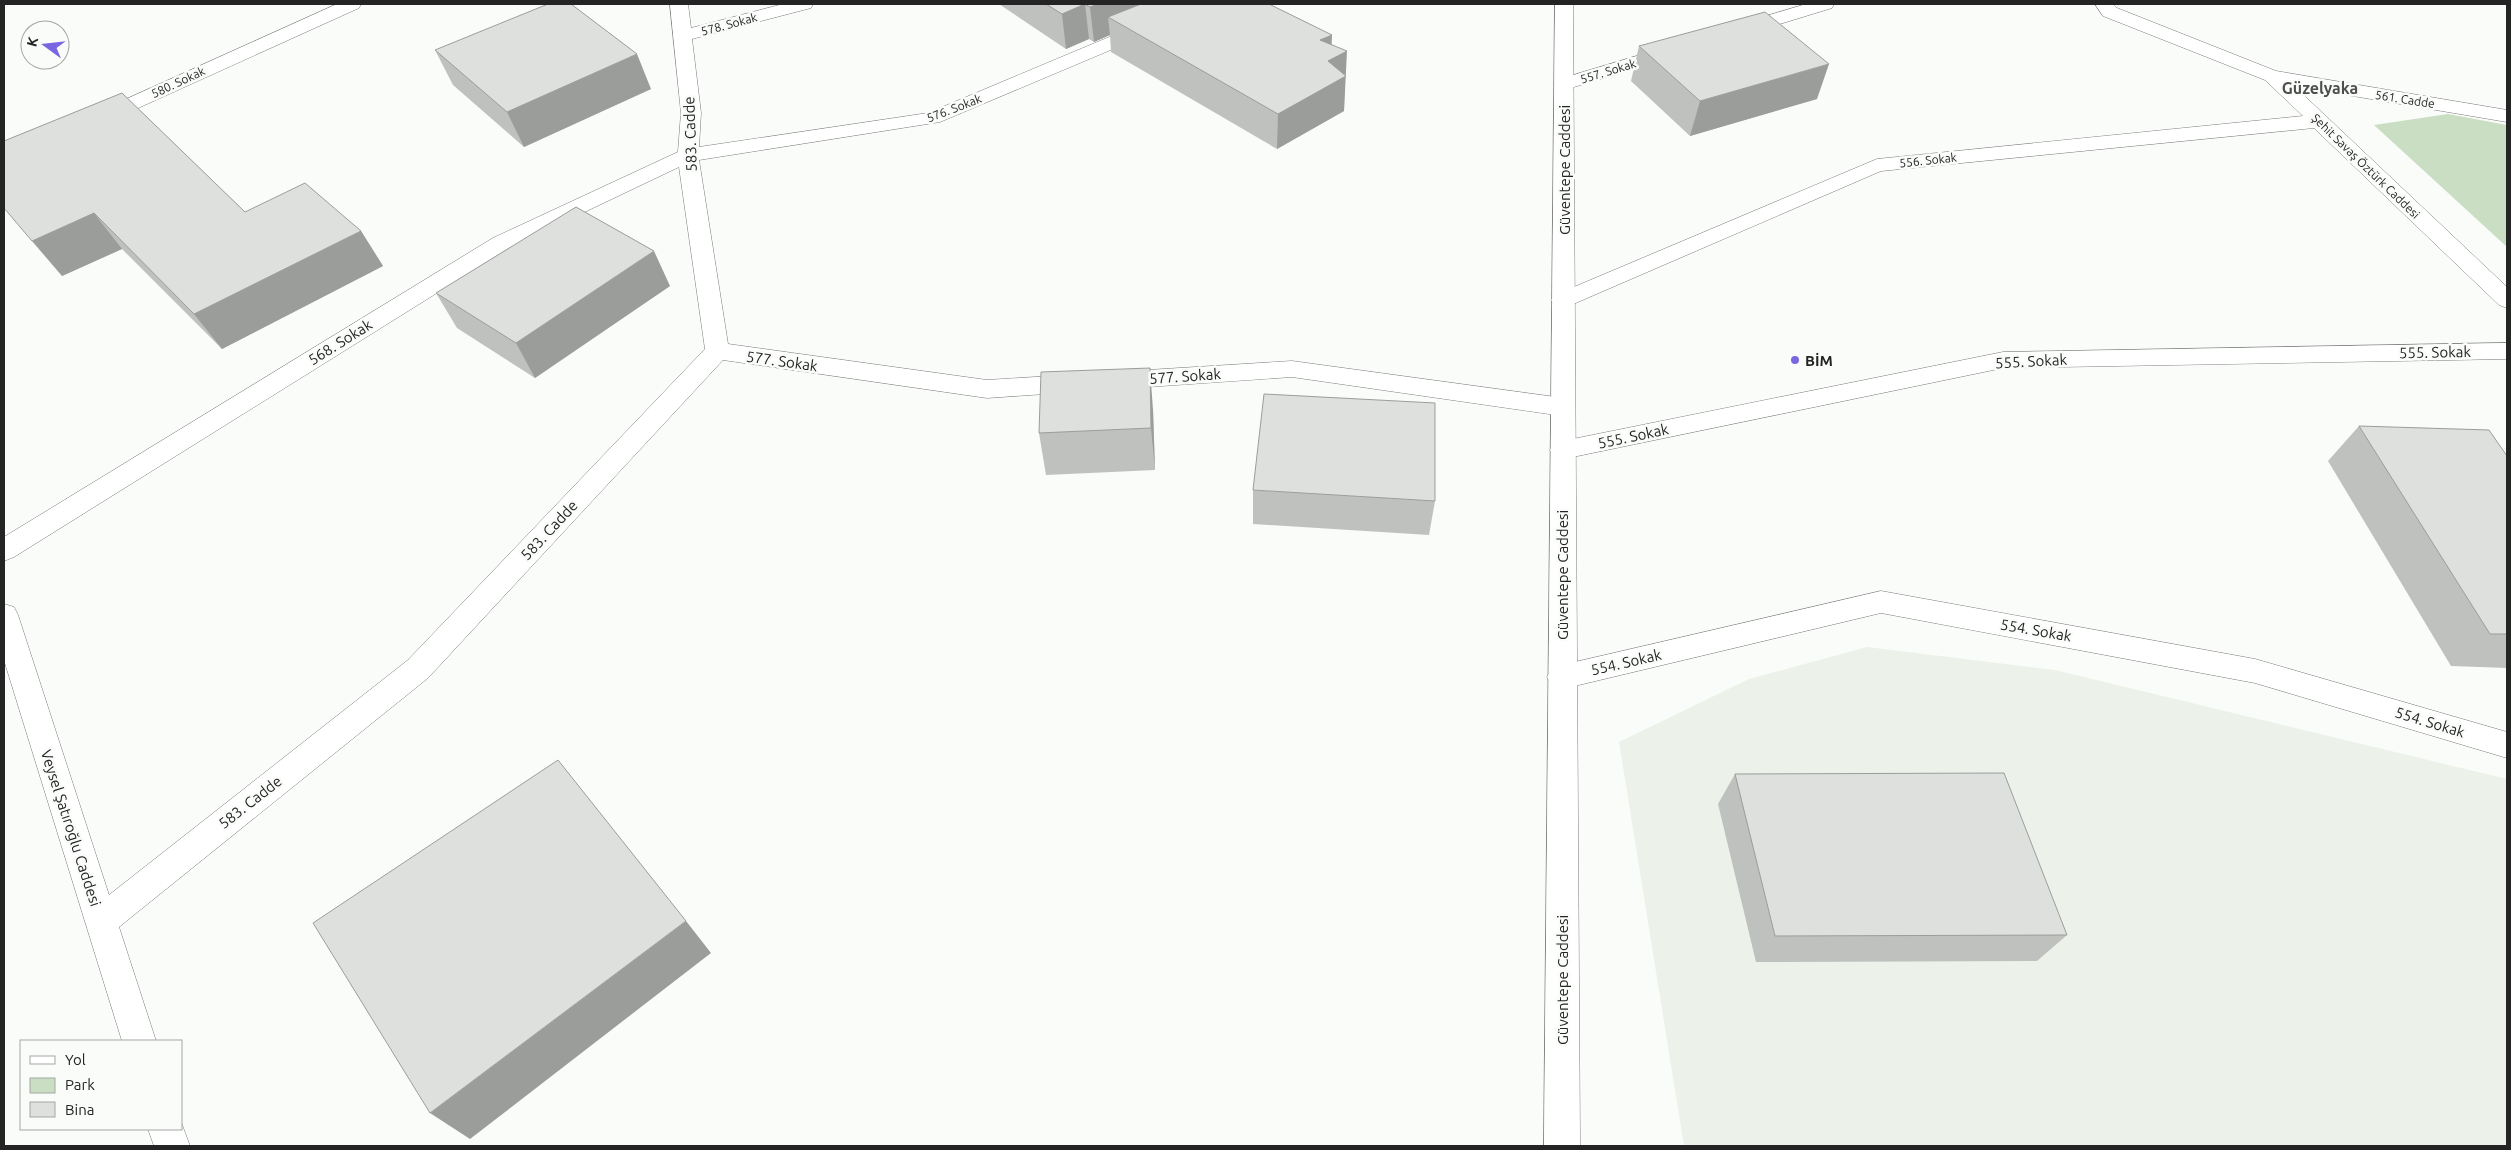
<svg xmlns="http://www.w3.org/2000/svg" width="2511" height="1150" font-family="Ubuntu,sans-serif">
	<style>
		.built { fill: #ecf2e9 }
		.green { fill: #cadec3 }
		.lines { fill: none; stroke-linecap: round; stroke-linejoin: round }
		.minor-casing { stroke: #787a78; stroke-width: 1 }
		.tertiary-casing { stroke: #787a78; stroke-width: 1 }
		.minor { fill: #fff; fill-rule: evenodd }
		.tertiary { fill: #fff; fill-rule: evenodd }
		.wall { fill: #bfc1be }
		.shaded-wall { fill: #9b9d9b }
		.building { fill: #dee0dd; stroke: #9b9d9b }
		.poi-dot { fill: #7a66e1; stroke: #fafcf9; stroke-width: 2 }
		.labels { text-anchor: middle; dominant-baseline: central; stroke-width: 5; stroke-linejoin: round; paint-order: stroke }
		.far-street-label { font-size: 12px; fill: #232423; stroke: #fafcf9 }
		.street-label { font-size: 15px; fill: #232423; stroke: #fafcf9 }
		.poi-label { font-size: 15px; font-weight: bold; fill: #232423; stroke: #fafcf9; text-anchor: start }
		.far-district-label { font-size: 16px; font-weight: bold; fill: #4e4f4d; stroke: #fafcf9 }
	</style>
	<rect width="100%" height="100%" fill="#fafcf9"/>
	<polygon class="built" points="1867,647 2055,670 2507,779 2507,1146 1684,1146 1619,742 1749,679"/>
	<polygon class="green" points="2448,114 2507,125 2507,247 2374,125"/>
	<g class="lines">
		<defs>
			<g id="minor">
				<polygon points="337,4 361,4 359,8 105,123 98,125 91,123 88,119 91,115"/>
				<polygon points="670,4 688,4 691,28 783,4 813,4 811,8 692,39 701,113 699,147 928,113 1188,4 1212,4 1210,8 940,122 699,160 728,344 987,380 1292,361 1563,398 1572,401 1575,407 1572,413 1563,416 1292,377 987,398 723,360 428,678 119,927 156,1041 122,1041 4,660 4,604 14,607 18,615 109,895 408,660 705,349 679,167 509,248 14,557 4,561 4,537 493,238 678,152 681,113"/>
				<polygon points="1806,4 1834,4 1832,8 1744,35 1730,35 1728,31 1730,27"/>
				<polygon points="2095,4 2113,4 2117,8 2276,71 2507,110 2507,122 2294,86 2507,287 2507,308 2499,305 2314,128 1881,171 1571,305 1563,308 1555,305 1551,300 1555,295 1877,159 2303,116 2265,80 2103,16"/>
				<polygon points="1670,46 1677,48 1680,52 1677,56 1564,90 1557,88 1554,84 1557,80"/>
				<polygon points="2507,343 2507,359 2003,368 1563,459 1554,457 1550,450 1554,443 1563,441 2003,352"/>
				<polygon points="1881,591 2255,659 2507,732 2507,758 2255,683 1881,613 1562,689 1552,686 1547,677 1552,668 1562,665"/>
				<polygon points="181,1122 190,1146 154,1146 148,1129 181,1129"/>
			</g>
			<polygon id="tertiary" points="1555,4 1573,4 1580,1146 1544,1146"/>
		</defs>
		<use href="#minor" class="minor-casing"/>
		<use href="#tertiary" class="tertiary-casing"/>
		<use href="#minor" class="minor"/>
		<use href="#tertiary" class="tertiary"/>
	</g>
	<g class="wall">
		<polygon points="999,4 1269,4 1332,44 1345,76 1344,111 1277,149 1111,52 1110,35 1094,42 1089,39 1066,49"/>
		<polygon points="1639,46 1817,99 1690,136 1631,81"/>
		<polygon points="435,50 651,89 524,147 453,85"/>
		<polygon points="122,93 245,212 361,231 383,266 222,349 122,249 62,276"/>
		<polygon points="670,286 535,378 457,328 436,293"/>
		<polygon points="1153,410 1155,470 1046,475 1039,433"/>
		<polygon points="2359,426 2507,456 2507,668 2451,666 2328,461"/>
		<polygon points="1253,490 1435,501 1429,535 1253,524"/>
		<polygon points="1735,774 2067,935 2037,961 1756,962 1718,804"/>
	</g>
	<g class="shaded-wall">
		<polygon points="1085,4 1089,39 1066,49 1062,14"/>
		<polygon points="1098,4 1184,4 1108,17 1110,35 1094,42 1090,7"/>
		<polygon points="1332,35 1331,59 1347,51 1344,111 1277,149 1278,114 1320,40"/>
		<polygon points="637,54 651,89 524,147 507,112"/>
		<polygon points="1829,64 1817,99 1690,136 1700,101"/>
		<polygon points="94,213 122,249 62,276 32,241"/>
		<polygon points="361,231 383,266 222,349 194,314"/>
		<polygon points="654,251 670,286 535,378 516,343"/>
		<polygon points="1150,368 1153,410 1155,470 1151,428"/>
		<polygon points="686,921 711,953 470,1139 430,1113"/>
	</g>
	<g class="building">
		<polygon points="548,4 571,4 637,54 507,112 435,50"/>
		<polygon points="1046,4 1098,4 1090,7 1085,4 1062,14"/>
		<polygon points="1141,4 1269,4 1332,35 1320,40 1347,51 1328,61 1346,76 1278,114 1108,17"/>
		<polygon points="1765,12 1829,64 1700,101 1639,46"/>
		<polygon points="122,93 245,212 305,183 361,231 194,314 94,213 32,241 4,208 4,141"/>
		<polygon points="576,207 654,251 516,343 436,293"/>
		<polygon points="1150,368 1151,428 1039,433 1041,372"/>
		<polygon points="1264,394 1435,403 1435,501 1253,490"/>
		<polygon points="2359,426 2489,430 2507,456 2507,634 2490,634"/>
		<polygon points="558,760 686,921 430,1113 313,923"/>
		<polygon points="2004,773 2067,935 1775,936 1735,774"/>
	</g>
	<circle class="poi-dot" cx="1795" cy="360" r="5"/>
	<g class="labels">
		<g class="far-street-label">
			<text transform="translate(729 24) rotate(-15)">578. Sokak</text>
			<text transform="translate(1608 71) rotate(-17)">557. Sokak</text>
			<text transform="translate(178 82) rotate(-25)">580. Sokak</text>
			<text transform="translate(2405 99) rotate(9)">561. Cadde</text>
			<text transform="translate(954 108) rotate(-21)">576. Sokak</text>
			<text transform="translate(1928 160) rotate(-6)">556. Sokak</text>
			<text transform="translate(2366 166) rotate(44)">Şehit Savaş Öztürk Caddesi</text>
		</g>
		<g class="street-label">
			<text transform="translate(690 134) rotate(-92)">583. Cadde</text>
			<text transform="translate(1564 170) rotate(-90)">Güventepe Caddesi</text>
			<text transform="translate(340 342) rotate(-32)">568. Sokak</text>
			<text transform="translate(2435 352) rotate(-1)">555. Sokak</text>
			<text transform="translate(782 361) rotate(8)">577. Sokak</text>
			<text transform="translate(2031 361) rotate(-3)">555. Sokak</text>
			<text transform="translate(1185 376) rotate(-4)">577. Sokak</text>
			<text transform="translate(1633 436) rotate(-12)">555. Sokak</text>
			<text transform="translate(549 530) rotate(-47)">583. Cadde</text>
			<text transform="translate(1562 575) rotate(-90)">Güventepe Caddesi</text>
			<text transform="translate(2036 630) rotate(10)">554. Sokak</text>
			<text transform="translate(1626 662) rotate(-13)">554. Sokak</text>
			<text transform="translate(2430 722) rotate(17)">554. Sokak</text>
			<text transform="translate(250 802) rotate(-38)">583. Cadde</text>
			<text transform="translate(71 828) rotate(72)">Veysel Şatıroğlu Caddesi</text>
			<text transform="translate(1562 980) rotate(-90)">Güventepe Caddesi</text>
		</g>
		<g class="poi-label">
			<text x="1805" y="360">BİM</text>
		</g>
		<g class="far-district-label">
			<text x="2320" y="88">Güzelyaka</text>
		</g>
	</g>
	<rect width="2511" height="1150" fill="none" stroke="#232423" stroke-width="10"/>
	<rect x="20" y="1040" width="162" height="90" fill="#fafcf9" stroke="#a4a6a3"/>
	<rect x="30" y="1056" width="25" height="8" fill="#ffffff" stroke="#a4a6a3"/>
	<text x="65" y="1065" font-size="15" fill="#232423">Yol</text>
	<rect x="30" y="1078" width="25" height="15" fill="#cadec3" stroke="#a4a6a3"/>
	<text x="65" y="1090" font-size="15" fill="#232423">Park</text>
	<rect x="30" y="1102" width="25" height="15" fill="#dee0dd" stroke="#a4a6a3"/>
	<text x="65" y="1115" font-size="15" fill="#232423">Bina</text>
	<g transform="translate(45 45) rotate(285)"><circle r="24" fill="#fafcf9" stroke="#a4a6a3"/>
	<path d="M0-4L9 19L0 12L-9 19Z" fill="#7a66e1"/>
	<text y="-8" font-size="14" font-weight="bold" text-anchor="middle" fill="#232423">K</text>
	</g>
</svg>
